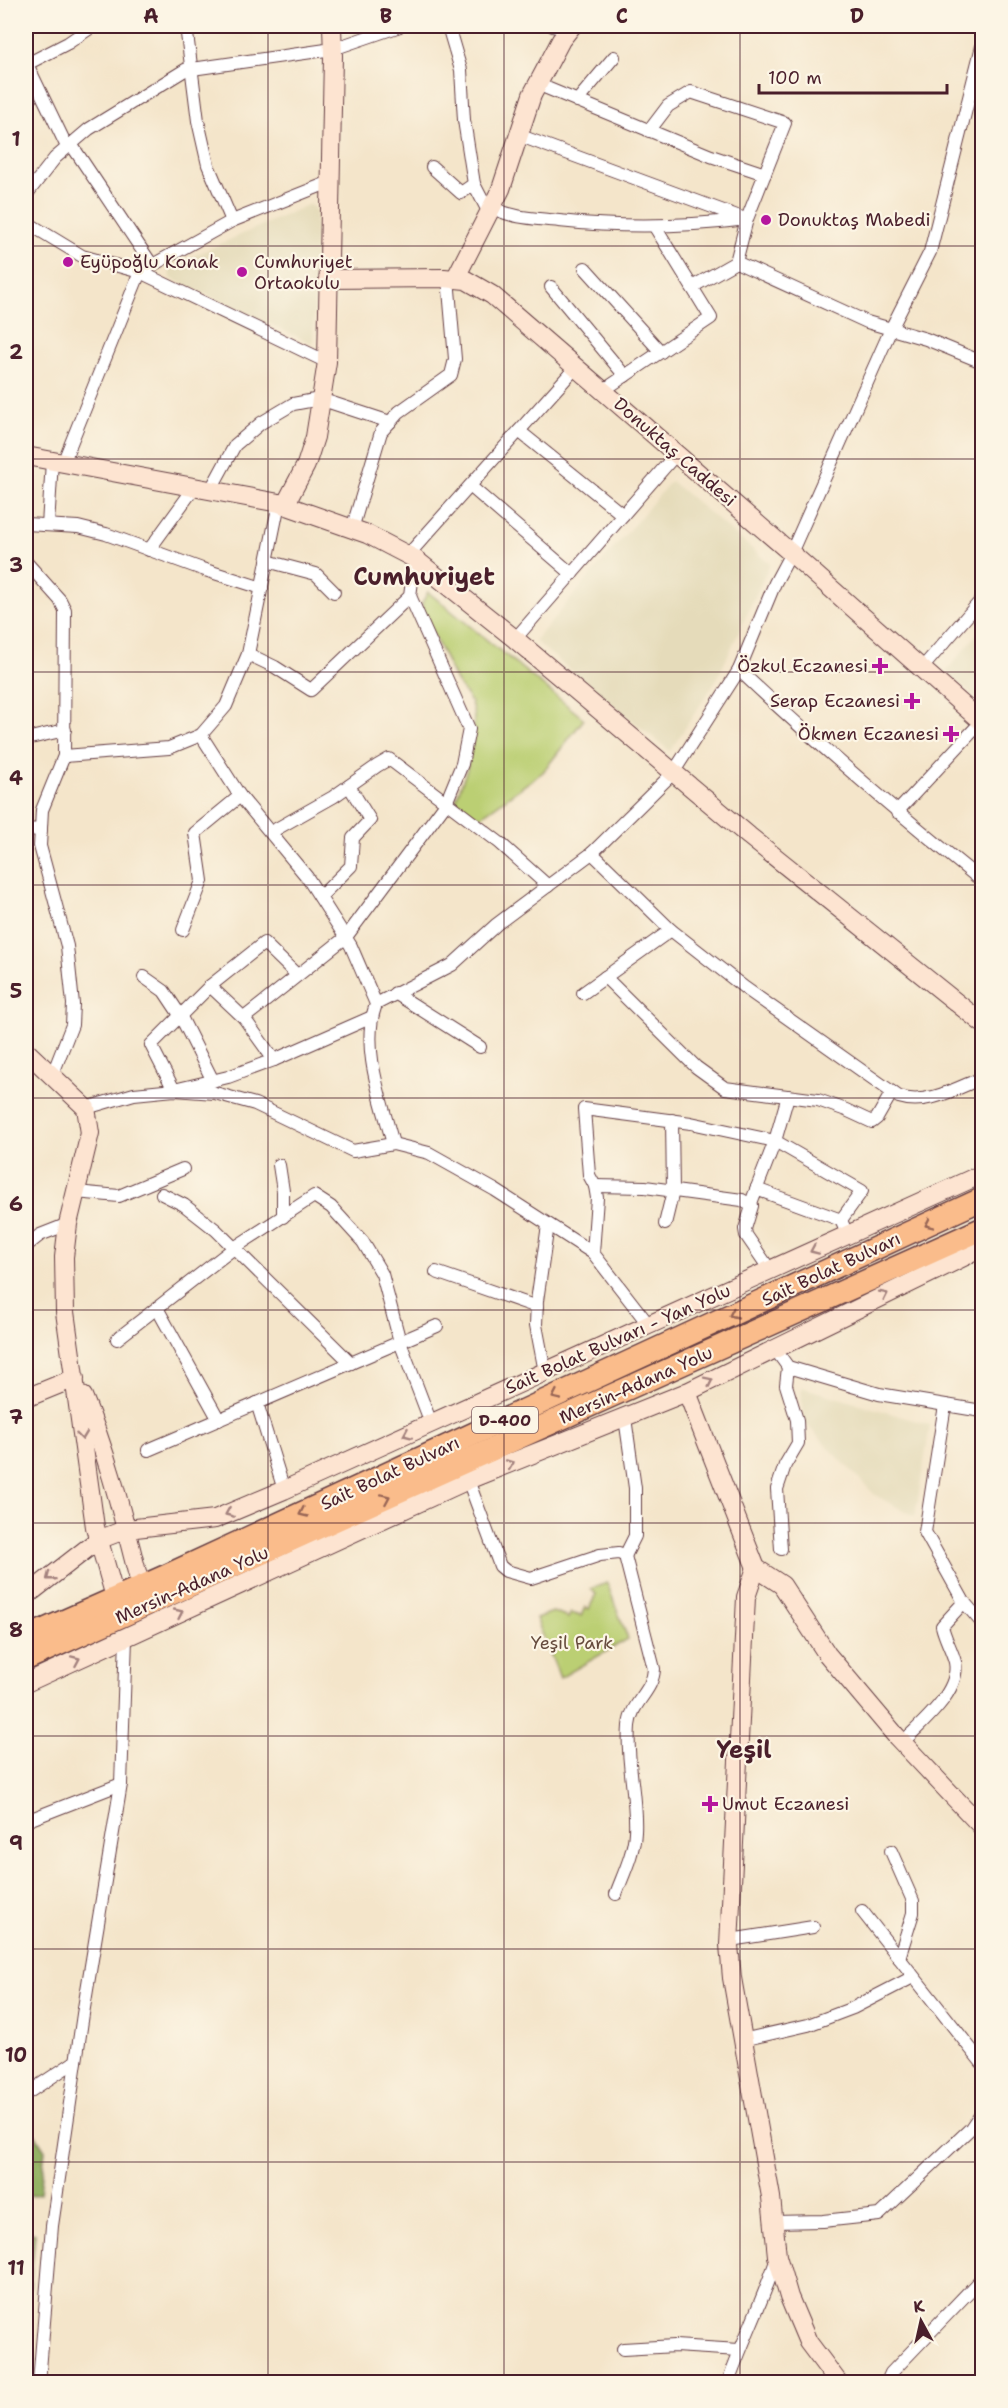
<svg xmlns="http://www.w3.org/2000/svg" width="1008" height="2408" font-family="'Shantell Sans',sans-serif">
	<style>
		.built { fill: #e5dbba }
		.green { fill: #bbcf73; stroke: #82774f; stroke-width: 1.5 }
		.forest { fill: #94b265; stroke: #6f6848; stroke-width: 1.5 }
		.lines { fill: none; stroke-linecap: round; stroke-linejoin: round }
		.street-casing { stroke: #643d43; stroke-width: 14 }
		.secondary-casing { stroke: #643d43; stroke-width: 20 }
		.highway-casing { stroke: #643d43; stroke-width: 25 }
		.street { stroke: #fff; stroke-width: 12 }
		.secondary { stroke: #fde4d1; stroke-width: 18 }
		.highway { stroke: #fabc8b; stroke-width: 22 }
		.oneway { stroke: #996656 }
		.oneway2 { stroke: #a4827e }
		.grid { fill: none; stroke: #4a1f2b; stroke-width: 1.5; stroke-opacity: 0.55 }
		.poi-dot { fill: #b5179e; stroke: #fcf5e5; stroke-width: 2 }
		.labels { text-anchor: middle; dominant-baseline: central; stroke-width: 4.5; stroke-linejoin: round; paint-order: stroke }
		.shield { fill: #fcf5e5; stroke: #7f5f63; stroke-width: 1.5 }
		.shield-label { font-size: 16px; font-weight: bold; fill: #4a1f2b }
		.poi-label { font-size: 18px; fill: #4a1f2b; stroke: #fcf5e5; text-anchor: start }
		.street-label { font-size: 18px; fill: #4a1f2b; stroke: #fcf5e5 }
		.park-label { font-size: 18px; fill: #664b3d; stroke: #fcf5e5 }
		.district-label { font-size: 24px; font-weight: bold; fill: #4a1f2b; stroke: #fcf5e5 }
		.neatline { fill: none; stroke: #4a1f2b; stroke-width: 2 }
		.grid-label { font-size: 20px; text-anchor: middle; font-weight: bold; fill: #4a1f2b }
	</style>
	<rect width="100%" height="100%" fill="#fcf5e5"/>
	<filter id="ink" filterUnits="userSpaceOnUse"><feTurbulence type="fractalNoise" baseFrequency=".0167" numOctaves="2"/><feDisplacementMap in="SourceGraphic" scale="12" xChannelSelector="R" yChannelSelector="G"/><feConvolveMatrix kernelMatrix="1 2 1 2 8 2 1 2 1" color-interpolation-filters="sRGB"/></filter>
	<filter id="wash" filterUnits="userSpaceOnUse"><feTurbulence type="fractalNoise" baseFrequency=".008" numOctaves="4" result="noise"/><feDisplacementMap in="SourceGraphic" scale="24" xChannelSelector="R" yChannelSelector="G"/><feGaussianBlur stdDeviation="1.35" result="paint"/><feColorMatrix in="noise" values="0 0 0 0 0 0 0 0 0 0 0 0 0 0 0 0 0 1.4 0 .05"/><feComposite in="paint" operator="in"/></filter>
	<g filter="url(#wash)">
		<rect width="100%" height="100%" fill="#f4e5ca"/>
		<g class="built">
			<polygon points="310,204 316,211 313,344 170,278 169,267"/>
			<polygon points="671,481 770,564 717,679 670,751 535,641"/>
			<polygon points="982,628 982,703 946,672"/>
			<polygon points="801,1387 930,1425 915,1517 875,1495 803,1421"/>
		</g>
		<g class="green">
			<polygon points="428,592 584,719 543,772 477,819 457,804 456,799 467,769 473,741 474,715 471,702 456,681 423,613 422,603"/>
			<polygon points="607,1583 628,1639 560,1678 536,1618 553,1612 568,1618 571,1613 581,1616 585,1607 589,1609 596,1594 591,1589"/>
		</g>
		<g class="forest">
			<polygon points="26,2128 36,2136 45,2150 40,2193 26,2197"/>
			<polygon points="26,2231 35,2234 29,2293 26,2293"/>
		</g>
	</g>
	<g filter="url(#ink)">
		<g class="lines">
			<defs>
				<g id="street">
					<polyline points="186,26 198,121 208,165 232,221"/>
					<polyline points="448,26 461,70 464,120 474,184 489,213"/>
					<polyline points="553,26 569,29"/>
					<polyline points="26,62 67,147"/>
					<polyline points="27,64 68,43 93,26"/>
					<polyline points="537,84 711,156 765,174"/>
					<polyline points="577,101 614,57"/>
					<polyline points="649,131 668,106 691,92 785,123 747,219 736,262 867,322 926,339 982,362"/>
					<polyline points="518,135 745,219"/>
					<polyline points="71,144 152,265"/>
					<polyline points="432,167 461,193 474,184"/>
					<polyline points="26,195 55,158 89,129 185,70 333,49 400,26"/>
					<path d="M492,208c26,11 39,10 67,13 65,7 124,6 188,-2"/>
					<polyline points="26,222 82,256 140,272 327,362"/>
					<polyline points="585,268 661,352"/>
					<polyline points="551,287 625,376"/>
					<polyline points="692,287 736,262"/>
					<polyline points="604,390 711,318 655,227"/>
					<polyline points="519,431 623,515"/>
					<polyline points="63,463 140,272 232,221 330,182"/>
					<polyline points="470,486 572,574"/>
					<polyline points="210,491 235,445 261,423 293,404 320,399 390,422"/>
					<polyline points="26,524 78,527 106,534 202,569 262,588"/>
					<polyline points="48,525 52,461"/>
					<polyline points="352,529 381,432 399,412 451,375 455,359 448,278"/>
					<polyline points="149,550 194,488"/>
					<polyline points="408,555 577,366"/>
					<polyline points="267,561 316,574 334,592"/>
					<polyline points="26,562 60,600 65,610 64,756 42,810 40,846 67,946 73,1004 72,1025 52,1076"/>
					<polyline points="515,639 677,453"/>
					<polyline points="248,654 275,667 311,690 410,596 415,559"/>
					<polyline points="923,667 982,599"/>
					<path d="M739,670c78,74 159,143 243,211"/>
					<path d="M201,735l39,61 67,81 44,69 25,58c-16,43 6,97 17,140"/>
					<polyline points="26,739 65,730"/>
					<polyline points="64,756 169,748 201,735 226,706 248,654 279,503"/>
					<polyline points="897,812 982,721"/>
					<polyline points="26,829 41,830"/>
					<polyline points="271,832 333,797 377,766 389,759 500,843 548,886"/>
					<path d="M592,853l79,77 74,58 154,109c28,9 58,-9 83,-19"/>
					<polyline points="320,897 351,866 353,838 370,820 349,786"/>
					<polyline points="183,930 202,881 195,833 240,796"/>
					<polyline points="297,975 264,943 210,986 151,1045 174,1090 228,1077 274,1060 372,1017"/>
					<polyline points="144,977 164,991 180,1015 213,1081"/>
					<polyline points="605,977 696,1067 725,1088 818,1100 846,1110 872,1122 877,1118 892,1092"/>
					<polyline points="210,986 244,1018 274,1060"/>
					<polyline points="395,993 480,1047"/>
					<polyline points="583,993 671,930"/>
					<polyline points="376,1004 452,965 497,924 592,853 673,773 739,670 775,583 791,553 891,329 930,252 982,46"/>
					<polyline points="244,1018 346,937 446,803 462,764 469,729 410,596"/>
					<polyline points="86,1108 134,1094 174,1090 215,1093 255,1104 353,1151 393,1144 429,1153 495,1190 593,1253 649,1325"/>
					<polyline points="279,1165 283,1191 283,1217"/>
					<polyline points="595,1186 645,1187 742,1200 752,1206 745,1229 746,1235 770,1270"/>
					<polyline points="756,1189 841,1220 844,1227"/>
					<polyline points="76,1192 119,1196 183,1169"/>
					<polyline points="162,1194 184,1205 216,1230 351,1363"/>
					<polyline points="751,1203 775,1141 788,1096"/>
					<polyline points="665,1224 673,1191 672,1120"/>
					<polyline points="26,1246 40,1235 68,1224"/>
					<polyline points="593,1253 597,1198 595,1186 589,1175 584,1109 691,1123 775,1141 862,1191 841,1220"/>
					<polyline points="436,1272 537,1307"/>
					<polyline points="157,1308 219,1420"/>
					<polyline points="117,1339 234,1248 314,1196 331,1207 363,1242 382,1274 400,1342 431,1423"/>
					<polyline points="775,1349 788,1367 879,1394 982,1411"/>
					<polyline points="545,1372 536,1325 537,1301 548,1225"/>
					<polyline points="257,1403 284,1490"/>
					<polyline points="945,1405 925,1532 964,1602 982,1623"/>
					<polyline points="625,1418 635,1488 635,1536 625,1556"/>
					<polyline points="148,1450 437,1326"/>
					<path d="M468,1480l32,86 6,5 25,7 69,-23 19,-2 6,3 29,113c-1,23 -23,33 -25,57 -3,35 8,71 6,106 -1,21 -12,43 -19,62"/>
					<polyline points="781,1549 777,1489 785,1465 798,1443 797,1420 786,1385 788,1367"/>
					<path d="M902,1743c19,-20 59,-51 53,-81 -3,-12 -10,-23 -13,-36l22,-24"/>
					<polyline points="981,1752 982,1751"/>
					<polyline points="26,1821 121,1784"/>
					<polyline points="891,1851 913,1901 913,1913 899,1958"/>
					<polyline points="862,1911 982,2063"/>
					<polyline points="730,1940 813,1927"/>
					<polyline points="742,2040 808,2025 853,2008 913,1977"/>
					<polyline points="26,2094 76,2061"/>
					<polyline points="773,2222 823,2221 879,2215 971,2128 982,2112"/>
					<polyline points="623,2349 675,2346 739,2350"/>
					<polyline points="39,2382 52,2226 83,2014 121,1784 126,1638"/>
					<path d="M728,2382c15,-42 35,-82 49,-124"/>
					<polyline points="887,2382 891,2373 982,2278"/>
				</g>
				<g id="secondary">
					<polyline points="328,279 444,278 466,280 492,295 791,553 982,722"/>
					<polyline points="455,279 501,189 532,95 561,40 572,26"/>
					<polyline points="26,456 279,503 367,534 415,559 515,639 749,836 982,1023"/>
					<polyline points="285,505 306,465 315,437 327,362 333,56 332,26"/>
					<polyline points="26,1051 86,1108 90,1133 68,1224 64,1257 65,1312 95,1527 119,1611"/>
					<polyline points="687,1392 756,1568 782,1585 827,1654 897,1737 982,1827"/>
					<path d="M83,1396c28,66 43,135 61,203"/>
					<polyline points="26,1398 75,1378"/>
					<polyline points="756,1568 746,1597 729,1945 732,1978 771,2197 777,2256 789,2297 808,2342 838,2382"/>
					<polyline points="26,1596 98,1540 127,1529 215,1519 284,1490 982,1174"/>
					<polyline points="26,1683 468,1480 687,1392 982,1248"/>
				</g>
				<g id="highway">
					<polyline points="26,1638 166,1576 982,1199"/>
					<polyline points="26,1659 982,1229"/>
				</g>
			</defs>
			<use href="#street" class="street-casing"/>
			<use href="#secondary" class="secondary-casing"/>
			<use href="#highway" class="highway-casing"/>
			<use href="#street" class="street"/>
			<use href="#secondary" class="secondary"/>
			<use href="#highway" class="highway"/>
		</g>
		<defs><path id="oneway-chevron" d="M-2-3.5L2.5 0L-2 3.5" fill="none" stroke-width="1.6" stroke-linecap="round" stroke-linejoin="round" transform="scale(1.5)"/></defs>
		<g class="oneway">
			<use href="#oneway-chevron" transform="translate(929 1224) rotate(155)"/>
			<use href="#oneway-chevron" transform="translate(733 1314) rotate(155)"/>
			<use href="#oneway-chevron" transform="translate(556 1396) rotate(155)"/>
			<use href="#oneway-chevron" transform="translate(386 1498) rotate(-24)"/>
			<use href="#oneway-chevron" transform="translate(303 1513) rotate(155)"/>
		</g>
		<g class="oneway2">
			<use href="#oneway-chevron" transform="translate(814 1250) rotate(156)"/>
			<use href="#oneway-chevron" transform="translate(884 1295) rotate(-26)"/>
			<use href="#oneway-chevron" transform="translate(709 1381) rotate(-26)"/>
			<use href="#oneway-chevron" transform="translate(407 1434) rotate(156)"/>
			<use href="#oneway-chevron" transform="translate(82 1436) rotate(83)"/>
			<use href="#oneway-chevron" transform="translate(510 1464) rotate(-21)"/>
			<use href="#oneway-chevron" transform="translate(229 1513) rotate(157)"/>
			<use href="#oneway-chevron" transform="translate(50 1577) rotate(142)"/>
			<use href="#oneway-chevron" transform="translate(179 1613) rotate(-25)"/>
			<use href="#oneway-chevron" transform="translate(76 1660) rotate(-24)"/>
		</g>
	</g>
	<path class="grid" d="M268,26v2356M504,26v2356M740,26v2356M26,246h956M26,459h956M26,672h956M26,885h956M26,1098h956M26,1310h956M26,1523h956M26,1736h956M26,1949h956M26,2162h956"/>
	<g class="poi-dot">
		<circle cx="766" cy="220" r="6"/>
		<circle cx="68" cy="262" r="6"/>
		<circle cx="242" cy="272" r="6"/>
		<path d="M877 657h6v6h6v6h-6v6h-6v-6h-6v-6h6z"/>
		<path d="M909 692h6v6h6v6h-6v6h-6v-6h-6v-6h6z"/>
		<path d="M948 725h6v6h6v6h-6v6h-6v-6h-6v-6h6z"/>
		<path d="M707 1795h6v6h6v6h-6v6h-6v-6h-6v-6h6z"/>
	</g>
	<g class="labels">
		<rect class="shield" x="472" y="1407" width="66" height="26" rx="4.5"/>
		<g class="shield-label">
			<text x="505" y="1420">D-400</text>
		</g>
		<g class="poi-label">
			<text x="778" y="220">Donuktaş Mabedi</text>
			<text x="80" y="262">Eyüpoğlu Konak</text>
			<text x="254" y="262">Cumhuriyet<tspan x="254" dy="21">Ortaokulu</tspan></text>
			<text x="868" y="666" text-anchor="end">Özkul Eczanesi</text>
			<text x="900" y="701" text-anchor="end">Serap Eczanesi</text>
			<text x="939" y="734" text-anchor="end">Ökmen Eczanesi</text>
			<text x="722" y="1804">Umut Eczanesi</text>
		</g>
		<g class="street-label">
			<text transform="translate(675 452) rotate(41)">Donuktaş Caddesi</text>
			<text transform="translate(831 1269) rotate(-25)">Sait Bolat Bulvarı</text>
			<text transform="translate(618 1339) rotate(-24)">Sait Bolat Bulvarı - Yan Yolu</text>
			<text transform="translate(636 1385) rotate(-24)">Mersin-Adana Yolu</text>
			<text transform="translate(390 1473) rotate(-25)">Sait Bolat Bulvarı</text>
			<text transform="translate(192 1585) rotate(-24)">Mersin-Adana Yolu</text>
		</g>
		<g class="park-label">
			<text x="572" y="1643">Yeşil Park</text>
		</g>
		<g class="district-label">
			<text x="424" y="577">Cumhuriyet</text>
			<text x="744" y="1750">Yeşil</text>
		</g>
	</g>
	<rect width="1008" height="2408" fill="none" stroke="#fcf5e5" stroke-width="66"/>
	<g transform="translate(921 2321) rotate(352)" stroke="#fcf5e5" stroke-width="4.5" paint-order="stroke">
	<path d="M0-4.5L10 22L0 15L-10 22Z" fill="#4a1f2b"/>
	<text y="-9" font-size="16" font-weight="bold" text-anchor="middle" fill="#4a1f2b">K</text>
	</g>
	<path d="M759 84v9h188v-9" fill="none" stroke="#4a1f2b" stroke-width="3"/>
	<text x="768" y="84" font-size="18" fill="#4a1f2b" stroke="#fcf5e5" stroke-width="4.5" paint-order="stroke">100 m</text>
	<rect x="33" y="33" width="942" height="2342" class="neatline"/>
	<g class="grid-label">
		<text x="151" y="23">A</text>
		<text x="386" y="23">B</text>
		<text x="622" y="23">C</text>
		<text x="857" y="23">D</text>
		<text x="16" y="146">1</text>
		<text x="16" y="359">2</text>
		<text x="16" y="572">3</text>
		<text x="16" y="785">4</text>
		<text x="16" y="998">5</text>
		<text x="16" y="1211">6</text>
		<text x="16" y="1424">7</text>
		<text x="16" y="1637">8</text>
		<text x="16" y="1850">9</text>
		<text x="16" y="2062">10</text>
		<text x="16" y="2275">11</text>
	</g>
</svg>
